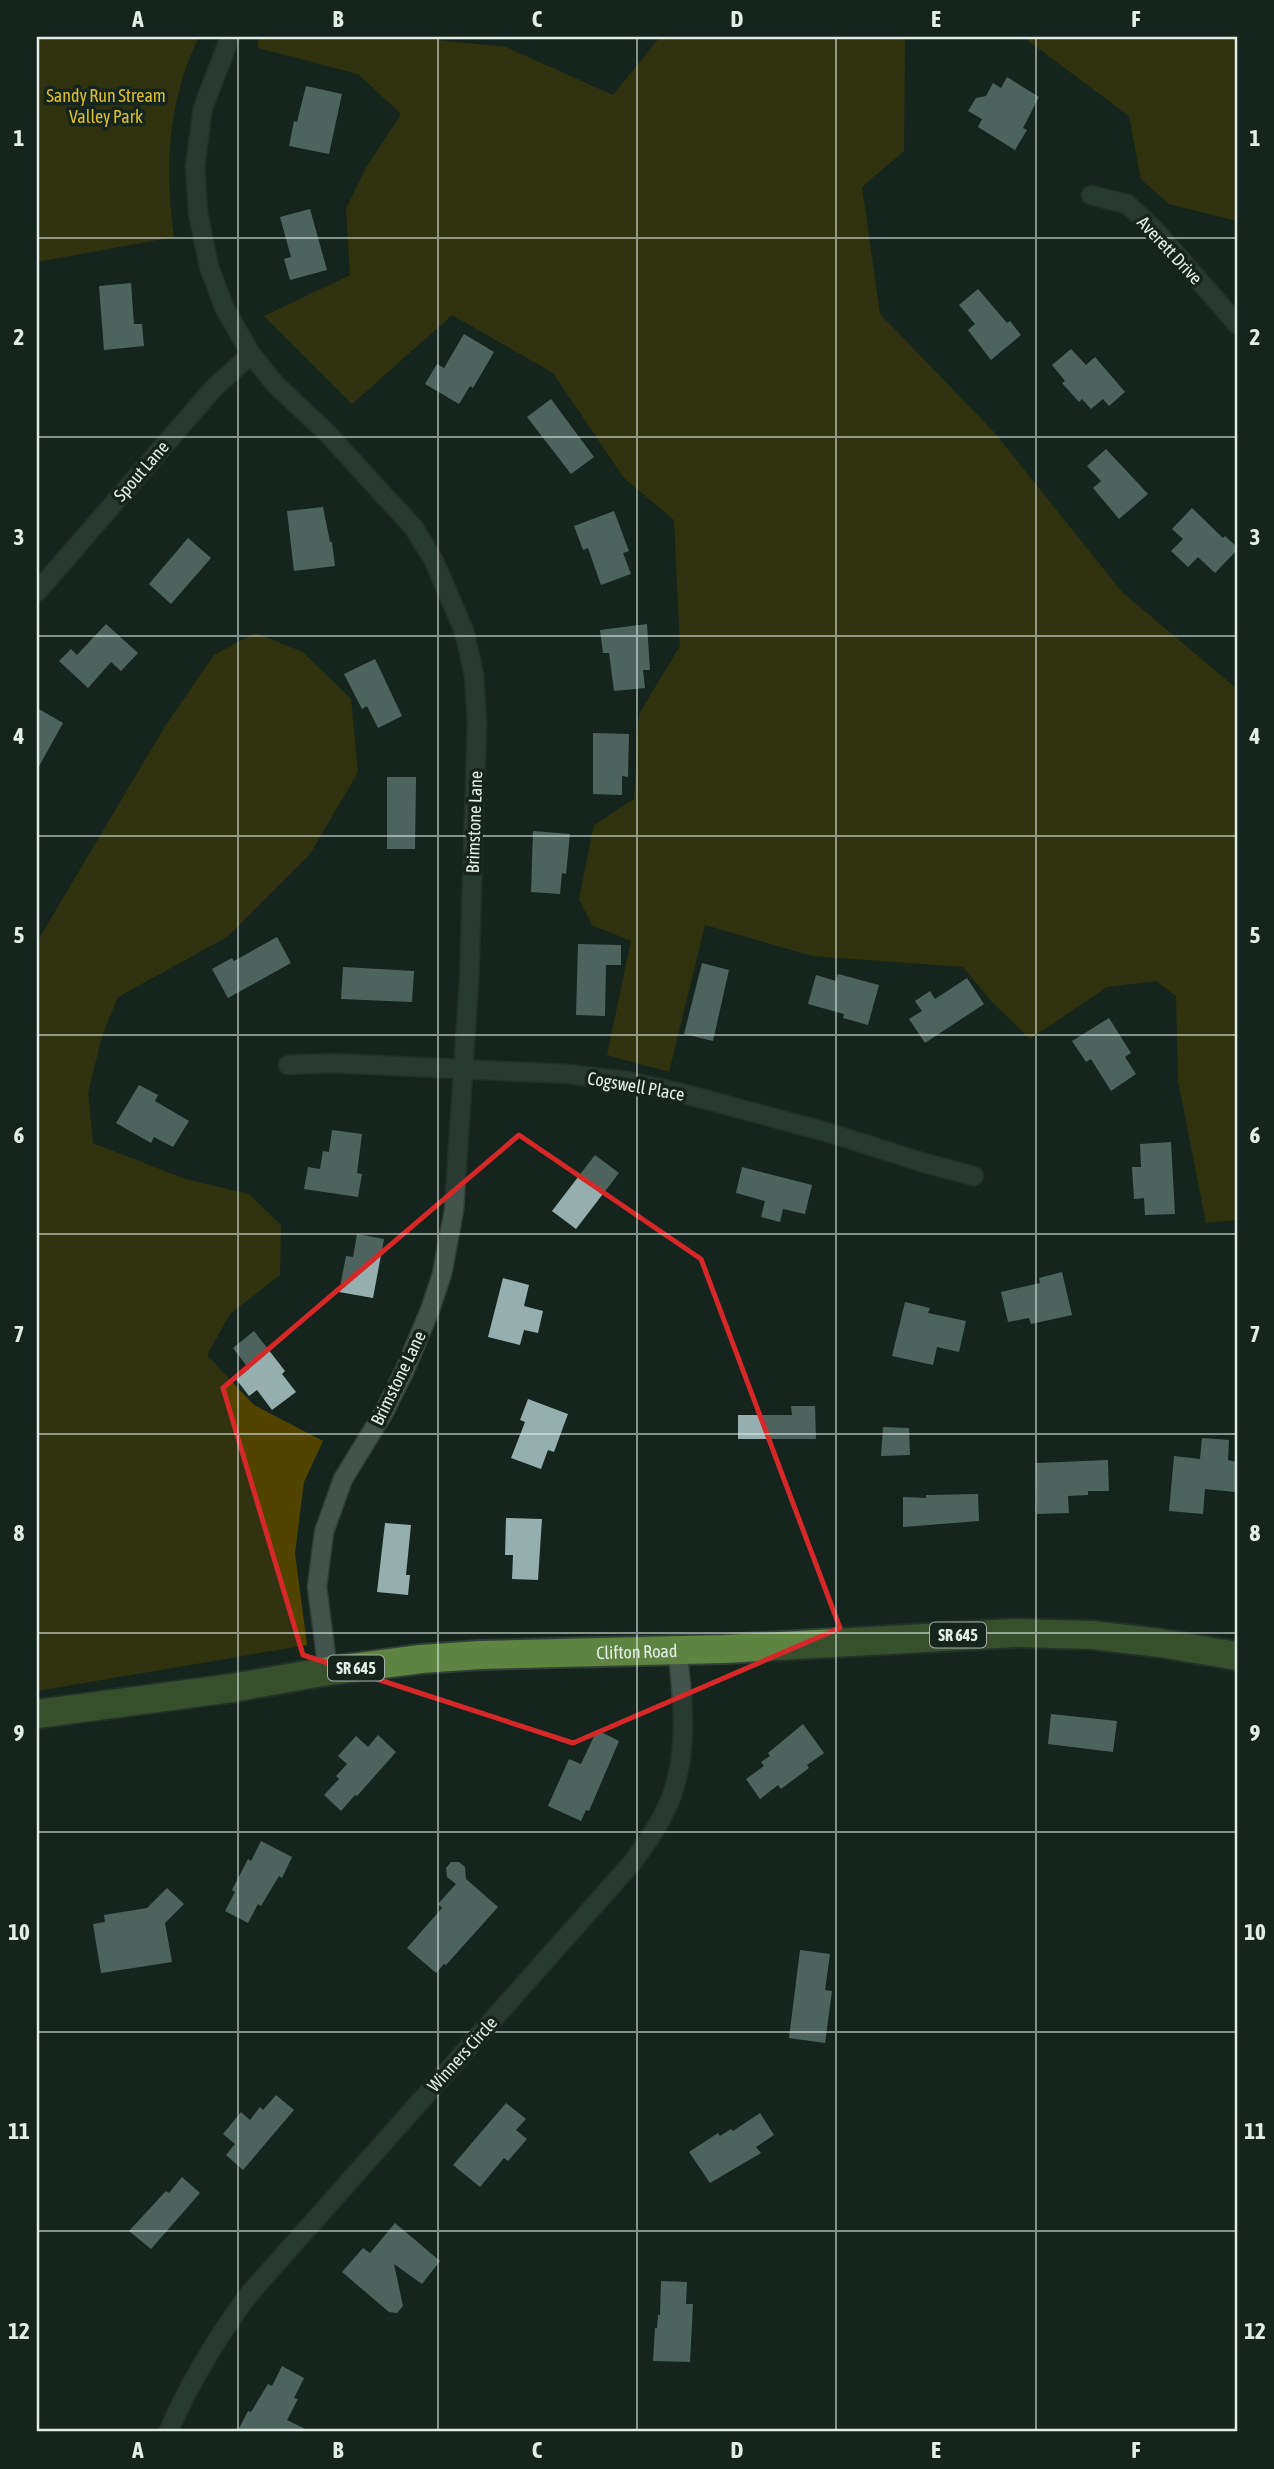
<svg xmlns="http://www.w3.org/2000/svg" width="1274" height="2469" font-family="'Asap Condensed',sans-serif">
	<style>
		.green { fill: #504400 }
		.building { fill: #96afae }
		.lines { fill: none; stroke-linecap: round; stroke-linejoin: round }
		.minor-casing { stroke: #323f38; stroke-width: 21 }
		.primary-casing { stroke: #323f38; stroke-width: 32 }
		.minor { stroke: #42544b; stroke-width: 18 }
		.primary { stroke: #5f8340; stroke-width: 28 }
		.marked { fill: none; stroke: #d62828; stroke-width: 5; stroke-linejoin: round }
		.grid { fill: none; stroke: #e2ede7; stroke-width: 2; stroke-opacity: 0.55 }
		.labels { text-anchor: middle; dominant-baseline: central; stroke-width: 7; stroke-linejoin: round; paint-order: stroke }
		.shield { fill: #15251d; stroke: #a4b1aa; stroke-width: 2 }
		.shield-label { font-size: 16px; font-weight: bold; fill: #e2ede7 }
		.park-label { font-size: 18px; fill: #dcc028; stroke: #15251d }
		.street-label { font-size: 18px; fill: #e2ede7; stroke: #15251d }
		.neatline { fill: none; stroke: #e2ede7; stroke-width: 2.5 }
		.grid-label { font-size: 23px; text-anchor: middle; font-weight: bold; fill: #e2ede7 }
	</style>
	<rect width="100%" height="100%" fill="#15251d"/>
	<g class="green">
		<path d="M37,37h162c-31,62 -35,132 -25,200l-137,25z"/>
		<polygon points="258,37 408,37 506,47 613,95 660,37 905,37 904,151 862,187 880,314 994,432 1122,592 1237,689 1237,1220 1206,1223 1178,1081 1176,996 1156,981 1107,987 1030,1039 992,1002 963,967 812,956 705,925 669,1072 607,1055 631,941 592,925 579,899 594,825 634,799 639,714 680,646 674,520 624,478 553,373 452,315 352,404 264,316 350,275 346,209 366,168 401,114 358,74 258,48"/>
		<polygon points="1023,37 1237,37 1237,221 1169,204 1141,179 1129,116"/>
		<polygon points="255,633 303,652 351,699 358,772 310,854 227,937 118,997 102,1036 88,1093 93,1143 185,1179 249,1194 281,1225 280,1275 230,1314 207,1355 254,1405 323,1441 304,1482 295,1553 307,1645 37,1691 37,942 164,728 214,655"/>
	</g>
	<g class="building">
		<polygon points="1007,77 1039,97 1023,128 1027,130 1015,150 978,127 982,119 968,111 976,98 986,96 993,83 1001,88"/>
		<polygon points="306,86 342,94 329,154 289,146 294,121 297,122"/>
		<polygon points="310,209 327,270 290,280 284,259 291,257 280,217"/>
		<polygon points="131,283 134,324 142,324 144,346 104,350 99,286"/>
		<polygon points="978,289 1007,323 1010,321 1021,335 991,360 968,330 975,324 959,305"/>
		<polygon points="464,334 494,352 473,388 470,386 459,404 425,384 437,364 444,368"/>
		<polygon points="1071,349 1086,365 1095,357 1125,392 1109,406 1103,399 1091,409 1082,399 1079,402 1062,383 1065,381 1052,365"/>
		<polygon points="551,399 594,457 571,474 527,417"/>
		<polygon points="1106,449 1148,494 1119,519 1093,488 1101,481 1087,466"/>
		<polygon points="323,507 330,542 332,542 335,566 294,571 287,511"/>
		<polygon points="1192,508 1223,538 1225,536 1237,547 1237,550 1215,573 1198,557 1188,567 1171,551 1183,539 1172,529"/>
		<polygon points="614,511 629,551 623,553 631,574 601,585 588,548 583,550 574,526"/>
		<polygon points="188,538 211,558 171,604 149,584"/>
		<polygon points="106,624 138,653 121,671 111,662 88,688 59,661 71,649 77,655"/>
		<polygon points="647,624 650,670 643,670 645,688 614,691 609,653 603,653 600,630"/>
		<polygon points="375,659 402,716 378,728 367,706 362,709 344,674"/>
		<polygon points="37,708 63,723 37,770"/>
		<polygon points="593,733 629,734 628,777 622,776 622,795 593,794"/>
		<polygon points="387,777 416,777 415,849 387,849"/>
		<polygon points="533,831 570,834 566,874 562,873 560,894 531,892"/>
		<polygon points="277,937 291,963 228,998 212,969 232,958 234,961"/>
		<polygon points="578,944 621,945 621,965 606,965 605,1016 576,1015"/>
		<polygon points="702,963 729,970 713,1041 684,1034"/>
		<polygon points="343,967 414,971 412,1002 341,999"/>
		<polygon points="838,974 879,985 868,1025 843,1018 844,1014 808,1004 816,975 836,981"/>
		<polygon points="967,978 984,1004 925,1043 909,1019 922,1011 915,1001 930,991 935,999"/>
		<polygon points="1109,1018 1131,1053 1125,1057 1136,1074 1111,1091 1091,1059 1086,1062 1072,1041"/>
		<polygon points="139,1085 158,1095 155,1101 189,1121 173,1147 154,1137 151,1143 116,1123"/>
		<polygon points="332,1130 362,1134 357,1173 362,1174 358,1197 304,1189 308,1167 320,1169 323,1151 329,1152"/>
		<polygon points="1171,1142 1175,1214 1145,1215 1144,1198 1134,1199 1132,1167 1141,1167 1140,1144"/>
		<polygon points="595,1155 619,1173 576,1229 552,1211"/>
		<polygon points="742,1167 812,1185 805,1214 783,1209 780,1222 761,1217 765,1201 736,1193"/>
		<polygon points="357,1234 384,1239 373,1298 339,1292 346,1256 353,1257"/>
		<polygon points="1062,1272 1072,1315 1031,1324 1029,1318 1008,1322 1001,1292 1040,1283 1039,1278"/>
		<polygon points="503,1278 529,1285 524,1306 543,1311 538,1333 524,1330 520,1345 488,1337"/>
		<polygon points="905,1302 930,1308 928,1313 966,1321 959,1352 937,1347 933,1365 892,1356"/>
		<polygon points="254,1331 285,1371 282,1374 296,1392 272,1410 257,1390 249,1396 236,1379 249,1369 233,1348"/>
		<polygon points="528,1399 568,1414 554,1452 548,1450 541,1469 511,1458 525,1422 520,1420"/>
		<polygon points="791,1406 815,1406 816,1439 738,1439 738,1415 792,1415"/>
		<polygon points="883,1427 909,1428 910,1455 881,1456"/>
		<polygon points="1202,1438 1229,1440 1228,1460 1237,1462 1235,1492 1205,1489 1203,1514 1169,1511 1174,1456 1200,1459"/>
		<polygon points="1108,1460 1109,1491 1088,1491 1088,1495 1068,1496 1069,1513 1037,1514 1036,1463"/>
		<polygon points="978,1494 979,1521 903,1527 903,1497 926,1498 926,1495"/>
		<polygon points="506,1518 542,1519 538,1580 512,1579 513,1555 505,1555"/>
		<polygon points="385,1523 411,1525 406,1575 410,1575 408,1595 377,1592"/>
		<polygon points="1051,1714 1117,1721 1113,1752 1048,1744"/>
		<polygon points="803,1724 824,1753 807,1765 809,1768 781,1789 778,1785 760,1799 746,1779 764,1766 761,1762 770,1756 768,1753"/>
		<polygon points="597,1730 619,1741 589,1811 586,1810 581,1821 548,1806 569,1759 581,1764"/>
		<polygon points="378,1735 396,1752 357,1796 355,1795 341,1811 324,1795 339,1779 336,1776 347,1764 338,1756 356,1736 368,1747"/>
		<polygon points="261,1841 292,1857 282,1878 279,1876 261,1906 258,1904 248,1923 225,1911 235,1892 232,1890 248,1859 251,1861"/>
		<polygon points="451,1862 459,1862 465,1867 466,1879 498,1907 446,1965 444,1964 436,1973 407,1948 442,1908 438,1904 456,1884 447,1877 446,1868"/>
		<polygon points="167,1888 184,1904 165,1923 172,1962 101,1973 93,1924 105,1922 104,1915 147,1908"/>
		<polygon points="800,1950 830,1954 825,1990 832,1991 825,2043 789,2038"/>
		<polygon points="276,2095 294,2110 243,2170 226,2155 235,2144 223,2134 241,2112 250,2120 260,2107 263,2110"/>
		<polygon points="506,2103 526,2119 516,2130 527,2139 508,2161 504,2158 480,2187 453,2165"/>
		<polygon points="760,2113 774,2135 756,2147 761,2153 710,2183 689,2152 718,2133 720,2136 731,2129 733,2131"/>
		<polygon points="182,2177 200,2193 151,2249 129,2231 166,2191 169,2193"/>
		<polygon points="395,2223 440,2261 422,2284 394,2264 403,2306 397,2313 389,2312 342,2272 363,2248 370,2253"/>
		<polygon points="661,2281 687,2282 686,2304 693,2304 690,2362 653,2361 655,2328 657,2328 658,2315 660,2315"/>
		<polygon points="282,2366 304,2378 294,2398 298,2399 287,2420 311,2432 237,2432 248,2411 251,2412 268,2384 272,2386"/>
	</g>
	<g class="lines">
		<defs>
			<g id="minor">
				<polyline points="230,37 203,108 195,166 198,213 209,267 224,307 251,354 275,384 327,433 414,528 434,561 464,631 474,674 477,722 469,982 454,1210 442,1274 430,1310 404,1372 384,1412 343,1479 324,1532 317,1587 328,1671"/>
				<polyline points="1091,195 1127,204 1155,230 1237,324"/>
				<polyline points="37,592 213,389 251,354"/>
				<polyline points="288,1065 330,1063 568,1074 628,1081 685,1094 830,1133 921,1162 974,1176"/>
				<path d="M168,2432c22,-50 49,-95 82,-139l382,-430c11,-16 24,-32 32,-50 26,-50 20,-109 13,-164"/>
			</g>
			<g id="primary">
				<path id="s1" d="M37,1714l195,-26 96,-17 93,-12 59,-4 244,-6 291,-16 77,2 68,8 77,13"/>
			</g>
		</defs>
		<use href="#minor" class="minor-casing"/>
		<use href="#primary" class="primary-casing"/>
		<use href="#minor" class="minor"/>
		<use href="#primary" class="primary"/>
	</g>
	<path d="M0 0H1274V2469H0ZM519,1135l182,124 139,369 -267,115 -270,-88 -80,-267z" fill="#15251d" fill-opacity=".55" fill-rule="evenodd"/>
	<path class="marked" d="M519,1135l182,124 139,369 -267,115 -270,-88 -80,-267z"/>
	<path class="grid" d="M238,37v2395M438,37v2395M637,37v2395M836,37v2395M1036,37v2395M37,238h1200M37,437h1200M37,636h1200M37,836h1200M37,1035h1200M37,1234h1200M37,1434h1200M37,1633h1200M37,1832h1200M37,2032h1200M37,2231h1200"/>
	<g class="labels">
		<g class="shield">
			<rect x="930" y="1622.5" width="56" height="25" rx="5"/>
			<rect x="328" y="1655.5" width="56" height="25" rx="5"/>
		</g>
		<g class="shield-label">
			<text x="958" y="1635">SR 645</text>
			<text x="356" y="1668">SR 645</text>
		</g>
		<g class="park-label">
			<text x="106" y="95">Sandy Run Stream<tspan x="106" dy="21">Valley Park</tspan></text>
		</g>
		<g class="street-label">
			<text transform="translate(1170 250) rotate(47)">Averett Drive</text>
			<text transform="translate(141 471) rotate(-49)">Spout Lane</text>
			<text transform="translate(474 822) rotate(-88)">Brimstone Lane</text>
			<text transform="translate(636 1086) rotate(10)">Cogswell Place</text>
			<text transform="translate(398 1378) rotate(-64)">Brimstone Lane</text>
			<text stroke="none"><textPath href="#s1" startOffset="604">Clifton Road</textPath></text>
			<text transform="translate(462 2054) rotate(-48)">Winners Circle</text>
		</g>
	</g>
	<rect width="1274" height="2469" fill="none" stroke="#15251d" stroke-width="77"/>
	<rect x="38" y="38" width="1198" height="2392" class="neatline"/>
	<g class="grid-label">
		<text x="138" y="27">A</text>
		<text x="338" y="27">B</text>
		<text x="537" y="27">C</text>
		<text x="737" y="27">D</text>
		<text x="936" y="27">E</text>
		<text x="1136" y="27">F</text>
		<text x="19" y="146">1</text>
		<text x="1255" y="146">1</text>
		<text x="19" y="345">2</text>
		<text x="1255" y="345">2</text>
		<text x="19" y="545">3</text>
		<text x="1255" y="545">3</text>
		<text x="19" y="744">4</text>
		<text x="1255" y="744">4</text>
		<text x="19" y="943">5</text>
		<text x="1255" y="943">5</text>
		<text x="19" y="1143">6</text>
		<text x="1255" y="1143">6</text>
		<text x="19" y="1342">7</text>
		<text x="1255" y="1342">7</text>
		<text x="19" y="1541">8</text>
		<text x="1255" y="1541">8</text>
		<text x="19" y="1741">9</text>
		<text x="1255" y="1741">9</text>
		<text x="19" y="1940">10</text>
		<text x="1255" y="1940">10</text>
		<text x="19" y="2139">11</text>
		<text x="1255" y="2139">11</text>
		<text x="19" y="2339">12</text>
		<text x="1255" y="2339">12</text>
		<text x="138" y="2458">A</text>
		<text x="338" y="2458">B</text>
		<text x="537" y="2458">C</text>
		<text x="737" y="2458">D</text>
		<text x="936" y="2458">E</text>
		<text x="1136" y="2458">F</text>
	</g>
</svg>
